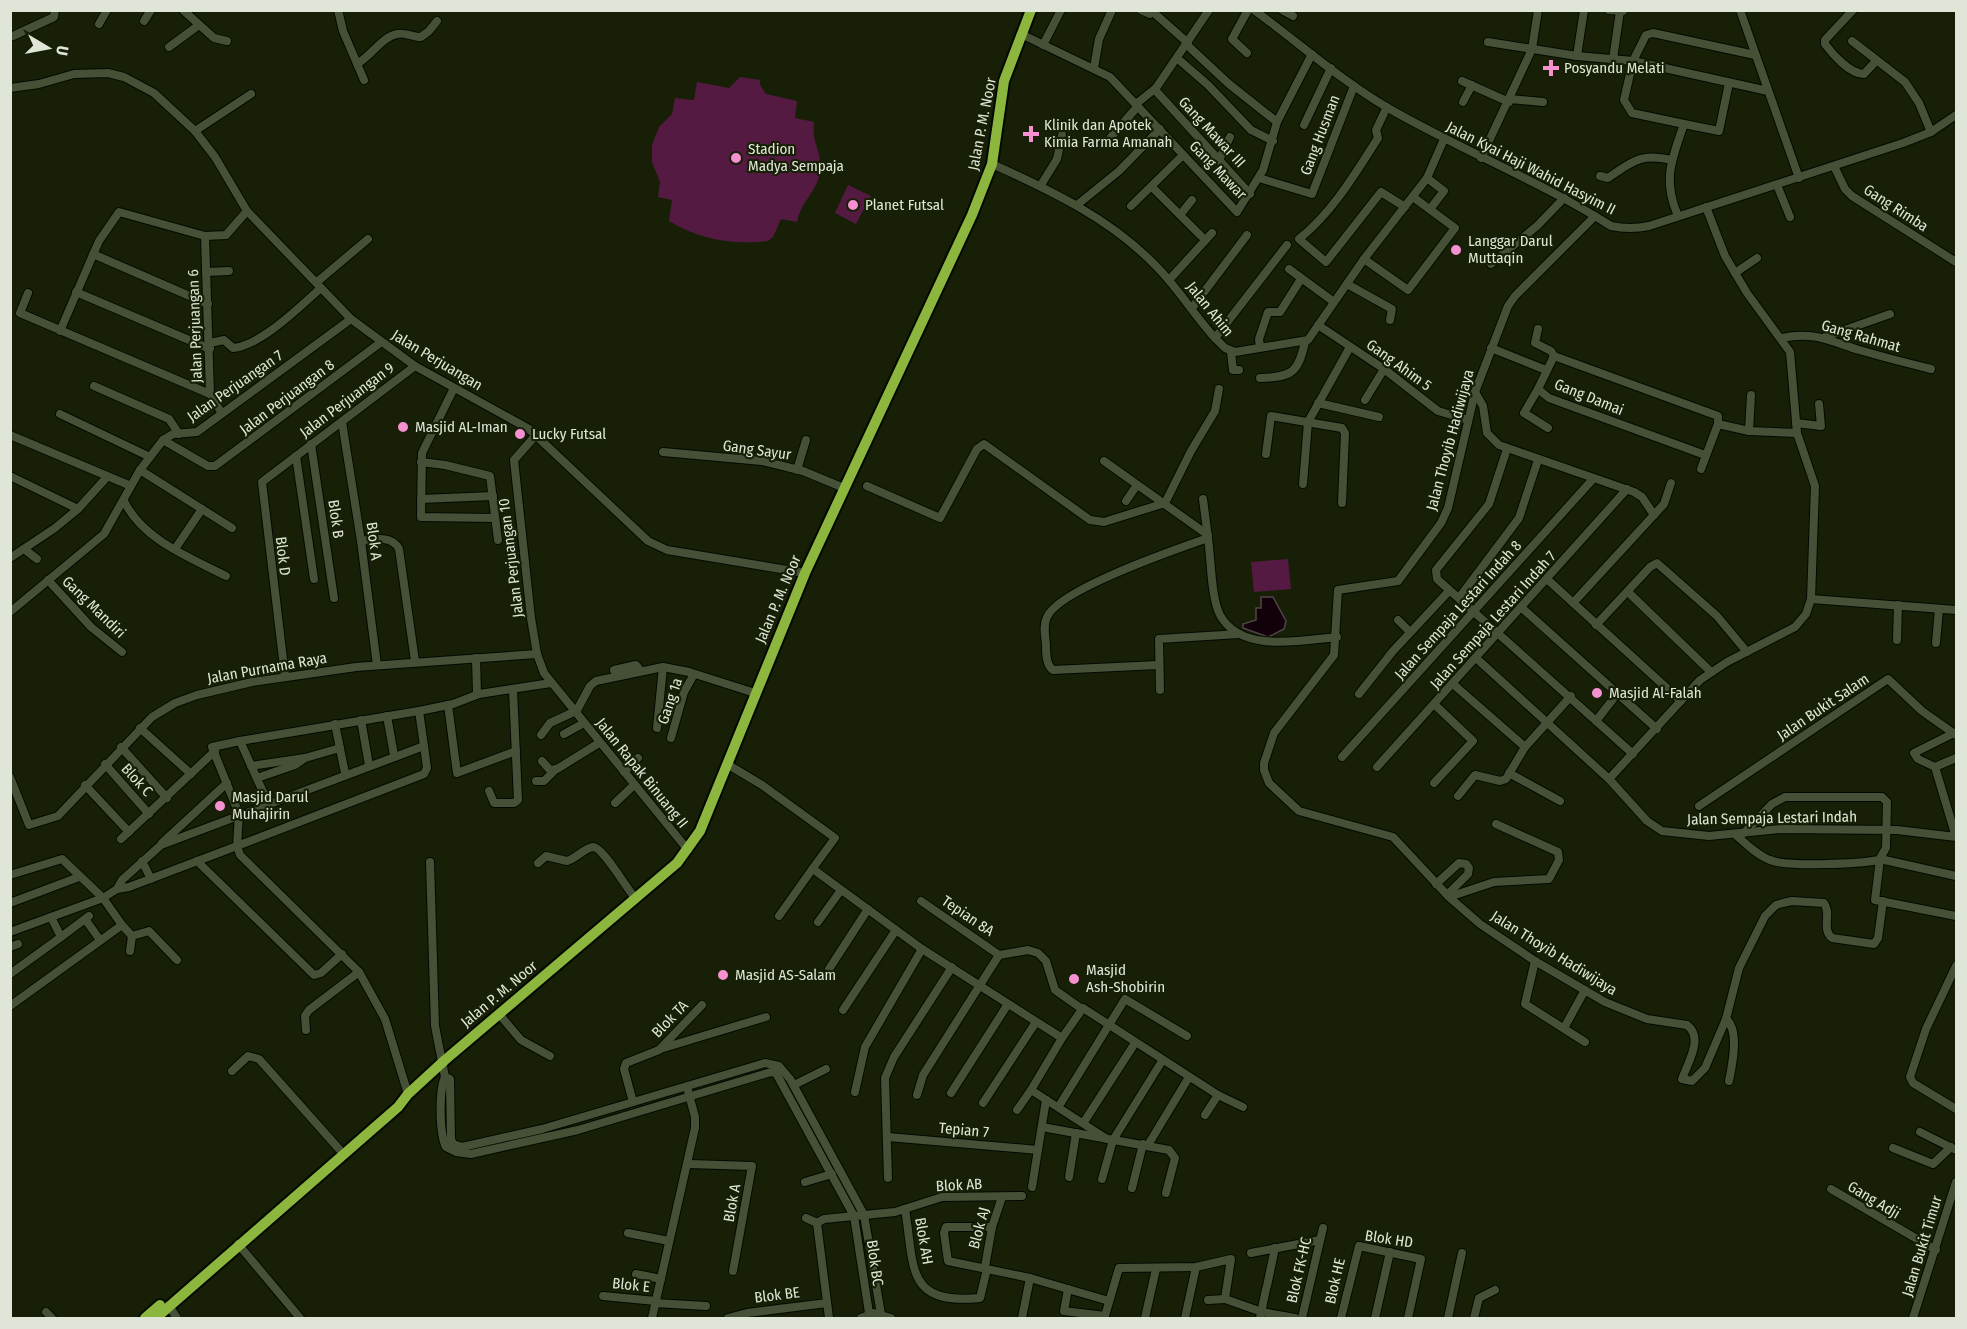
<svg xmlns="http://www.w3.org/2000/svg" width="1967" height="1329" font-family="'Fira Sans Condensed',sans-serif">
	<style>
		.pitch { fill: #551a42 }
		.water { fill: #12000b; stroke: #504548; stroke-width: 1.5 }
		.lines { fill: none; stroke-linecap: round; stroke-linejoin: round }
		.minor-casing { stroke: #040900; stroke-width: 10 }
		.highway-casing { stroke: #040900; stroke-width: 14 }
		.minor { stroke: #455036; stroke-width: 8 }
		.highway { stroke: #8cb63d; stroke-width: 10 }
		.poi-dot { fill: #f590d1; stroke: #172007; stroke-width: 2 }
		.labels { text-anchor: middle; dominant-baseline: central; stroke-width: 4.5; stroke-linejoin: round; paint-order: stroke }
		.poi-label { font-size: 15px; fill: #dfe6d7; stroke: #172007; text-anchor: start }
		.street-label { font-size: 15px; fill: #dfe6d7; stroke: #172007 }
	</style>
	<rect width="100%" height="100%" fill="#172007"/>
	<g class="pitch">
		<path d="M740,77l20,3v5l6,9 31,7 -2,17 19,4c-3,22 9,30 6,50 -3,20 -19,29 -23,50l-16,-3 -8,18 -5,4c-36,4 -67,-1 -99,-20l3,-21 -14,-3 2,-15 -8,-20v-17l7,-18 13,-13 3,-16 19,2 3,-18 32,6z"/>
		<polygon points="848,185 871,196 856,224 835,213"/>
		<polygon points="1288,559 1291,589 1254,592 1251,562"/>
	</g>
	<polygon class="water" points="1261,597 1273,597 1286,621 1284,629 1268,637 1243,628 1243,624 1256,620 1256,608 1261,608"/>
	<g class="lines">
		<defs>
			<g id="minor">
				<polyline points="183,10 214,38 227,41"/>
				<polyline points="338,10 343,31 364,80"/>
				<polyline points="1141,10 1150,14 1154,10"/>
				<path d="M1254,10c45,33 86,70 134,98 73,42 152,73 223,118 14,3 24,3 38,0l254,-83 28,-11 25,-17"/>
				<polyline points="1282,10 1293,16"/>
				<polyline points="1609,10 1623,11"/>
				<polyline points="1740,10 1799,178"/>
				<path d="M1853,10l-28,30v4c8,11 25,30 39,30l12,-13"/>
				<polyline points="1153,12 1188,43"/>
				<polyline points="144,21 151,10"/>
				<polyline points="99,24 107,10"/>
				<polyline points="1021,34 1110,77 1237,212 1263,170 1277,122 1312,54"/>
				<polyline points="13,36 54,17 55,10"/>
				<polyline points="1852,41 1905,82 1919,103 1931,132"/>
				<polyline points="1488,42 1577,56 1633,61 1768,91"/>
				<polyline points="1043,45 1061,10"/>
				<polyline points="1187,45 1229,84 1277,122"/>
				<polyline points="169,47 199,25"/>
				<polyline points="1247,53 1232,39 1248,10"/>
				<polyline points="1577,56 1584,10"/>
				<polyline points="1178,59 1208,85 1251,130 1273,141"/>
				<polyline points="1613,59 1620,11"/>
				<path d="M357,64c14,-8 25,-27 40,-30 8,-2 16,3 24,3l8,-6 8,-10"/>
				<polyline points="1094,68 1099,39 1112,10"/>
				<polyline points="1462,81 1509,102"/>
				<polyline points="10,88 39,84 74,74 108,73 124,77 154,93 195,131 215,157 247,211 351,319 415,366 529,429 648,541 667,550 805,573"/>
				<polyline points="1156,88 1156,91 1250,194"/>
				<polyline points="1510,99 1543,102"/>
				<polyline points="1463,102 1472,85"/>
				<polyline points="1136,104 1156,88 1209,10"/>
				<path d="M1387,107l-11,23 2,8c-23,36 -46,75 -79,101l27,23 55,-70 24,15"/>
				<polyline points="1684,124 1719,131 1729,83"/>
				<polyline points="1304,125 1331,68"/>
				<polyline points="195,131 251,94"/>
				<polyline points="1111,137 1138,106"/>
				<polyline points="1481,158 1532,49 1538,10"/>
				<polyline points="1219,160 1230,137"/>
				<path d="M992,164c58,26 119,55 164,102 22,22 38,49 59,72l10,10 10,4 73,-12 56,-81 63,-81 17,-39"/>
				<polyline points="1834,166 1845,189 1852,196 1956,262"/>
				<path d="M1600,176l8,2c25,-17 32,-25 64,-18"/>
				<polyline points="1259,178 1312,194 1354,86"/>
				<polyline points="1427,178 1444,191 1430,209"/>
				<polyline points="1041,185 1057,159 1062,135"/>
				<polyline points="1777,185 1790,217"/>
				<polyline points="1152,187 1201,236"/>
				<polyline points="1077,205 1119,171 1160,129"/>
				<polyline points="1131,206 1183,155"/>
				<polyline points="1180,215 1192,200"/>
				<path d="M1595,216l-80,80 -7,10 -33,86 -27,116 -7,15 -43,58 -60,9 -4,65 -60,78 -10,30v7l5,13 30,28 94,26 56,60 31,27 55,37 70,41 42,17 40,6c17,13 1,37 -5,54l10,2 13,-13 21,-49 13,-51 26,-52 11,-11 7,-2 9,-2 32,2c8,11 -3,26 8,35l42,6 4,-6 5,-37"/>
				<path d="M1678,216c-16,-36 -6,-57 6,-92l-52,-11 -8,-13 9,-39 13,-26 7,-2 102,22"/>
				<polyline points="205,236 210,394 221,412"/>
				<polyline points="93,254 208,304"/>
				<polyline points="1364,259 1408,290 1455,228 1413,197"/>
				<polyline points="1491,264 1537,226 1564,198"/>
				<polyline points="1289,269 1334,302"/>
				<polyline points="206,272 229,271"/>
				<polyline points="1735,273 1757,258"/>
				<polyline points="1169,280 1212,233"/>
				<polyline points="317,282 368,239"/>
				<polyline points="1347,284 1392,309 1390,320"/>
				<polyline points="76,292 210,349"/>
				<polyline points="28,293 20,313 210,394"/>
				<polyline points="1192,308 1247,235"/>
				<polyline points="1318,325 1384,369 1438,411 1468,420"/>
				<polyline points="1538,329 1535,343 1551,351 1554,356"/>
				<polyline points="60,331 99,241 119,212 205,236 226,235 247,211"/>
				<polyline points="1825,337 1890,314"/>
				<polyline points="1215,338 1287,245"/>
				<path d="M1782,338c31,-7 48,3 77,12 24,7 48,13 72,19"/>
				<path d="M210,343l14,-3 9,8c29,-3 66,-41 88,-60"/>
				<polyline points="1260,347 1259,339 1268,312 1280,312 1301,279"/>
				<polyline points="1491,348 1546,370"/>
				<polyline points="1231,352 1233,370 1239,370"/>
				<path d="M1260,378c32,-1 38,-5 45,-36"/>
				<polyline points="94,386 169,419 179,434"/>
				<polyline points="454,388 422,453 421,517 495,518"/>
				<polyline points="1538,389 1524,413 1548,428"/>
				<polyline points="1475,392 1483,406 1487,433 1499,445 1634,492 1642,497 1654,515"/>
				<polyline points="1365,400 1384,369"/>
				<polyline points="1318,403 1379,417"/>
				<polyline points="60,414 150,457"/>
				<polyline points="342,422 361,541 377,665"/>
				<polyline points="1796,423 1821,426 1819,404"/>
				<polyline points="1749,431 1751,395"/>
				<polyline points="10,435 131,486"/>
				<polyline points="536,435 514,460 531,618 537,654 544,673 688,850"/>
				<polyline points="163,440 208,466 215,466 380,343"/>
				<polyline points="311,444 334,598"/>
				<polyline points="1507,449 1489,504 1436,570 1437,579 1633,754"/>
				<polyline points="663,452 762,461 803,471 844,488"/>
				<polyline points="1266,454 1271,416 1342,428 1345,433 1342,503"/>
				<polyline points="1705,455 1549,398 1538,389 1554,356 1718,416 1718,424 1749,431 1797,433"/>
				<polyline points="296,456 314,579"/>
				<polyline points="1104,461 1208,535"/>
				<polyline points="421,462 445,465 490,476 498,540"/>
				<polyline points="1701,469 1718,424"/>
				<polyline points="140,470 232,528"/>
				<polyline points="797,470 806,440"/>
				<polyline points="10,476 78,509"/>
				<polyline points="1303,484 1308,422 1350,347"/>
				<polyline points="867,486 940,518 977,449 984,444 1090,520 1104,522 1165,503 1191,451 1215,411 1219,389"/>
				<polyline points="421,499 493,496"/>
				<path d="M124,501c19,39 65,56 102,75"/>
				<polyline points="1126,501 1137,485"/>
				<path d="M1208,538c3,20 3,60 12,77 21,39 82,25 117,22"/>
				<path d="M361,541c13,-2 31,-6 38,8l16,112"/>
				<polyline points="24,549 37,559"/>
				<polyline points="175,549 202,509"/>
				<polyline points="10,558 55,528 78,509 107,477"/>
				<polyline points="48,580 91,627 122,652"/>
				<polyline points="1548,580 1681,701"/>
				<polyline points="1628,592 1711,672"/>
				<polyline points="1459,598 1519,518 1538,460"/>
				<polyline points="1811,599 1956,610"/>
				<polyline points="1573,603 1664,504 1671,483"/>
				<polyline points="1522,608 1657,729"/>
				<polyline points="10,612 104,534 140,470 163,440 173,434 197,432 351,319"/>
				<polyline points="1398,620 1410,632"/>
				<polyline points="1596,625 1650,567 1657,563 1717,616 1747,652"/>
				<polyline points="1897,640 1898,605"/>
				<polyline points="1936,643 1939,609"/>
				<polyline points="476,658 477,694"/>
				<polyline points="1476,658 1609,779 1647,821 1662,831 1709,836 1780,829 1897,830 1956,837 1935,767 1918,759 1914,753 1954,733"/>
				<path d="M1158,665l-105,5c-7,-5 -7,-17 -7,-26 -1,-9 -3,-19 1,-27 12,-28 130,-68 161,-79l-5,-39"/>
				<polyline points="614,670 636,665 640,670"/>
				<polyline points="285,676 262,482 415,366"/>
				<polyline points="1453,684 1525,747"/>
				<polyline points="1160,690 1159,639 1239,634"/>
				<polyline points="1359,694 1393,651 1449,591"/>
				<polyline points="448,705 457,773 516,751"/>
				<polyline points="576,712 590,686 596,681 663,667 689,672 755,693"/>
				<polyline points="387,716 394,755"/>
				<polyline points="361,720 369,765"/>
				<polyline points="1596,721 1617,694"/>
				<polyline points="335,724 345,773"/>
				<polyline points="140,728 191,774"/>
				<polyline points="657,728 663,667"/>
				<polyline points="564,734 584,723"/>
				<polyline points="541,735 550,723 576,711"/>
				<polyline points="671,738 684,692 694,674"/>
				<polyline points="240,741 212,747 239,814 237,846 424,774 427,768 424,746"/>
				<polyline points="121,747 167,798"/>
				<polyline points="1342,757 1593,479"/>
				<polyline points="542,761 550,770 557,769 599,743"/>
				<polyline points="105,764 149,814"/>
				<polyline points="727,764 762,785 835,838 813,868 817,872 922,949 1062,1038 1031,1090 1107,1139"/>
				<polyline points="251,766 305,758 340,748"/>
				<polyline points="1377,767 1627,489"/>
				<polyline points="1935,767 1956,758"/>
				<polyline points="624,772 638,758"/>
				<polyline points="1509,773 1560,801"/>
				<polyline points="10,777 29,825 58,816 152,717 175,703 197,695 252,682 356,667 537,654"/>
				<polyline points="257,778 295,765 305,758"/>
				<polyline points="1609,779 1700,680 1727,662 1795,627 1806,614 1811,599 1815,486 1797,433 1790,352 1747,293 1725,256 1706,207"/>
				<polyline points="536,781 544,781 556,769"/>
				<polyline points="1434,783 1473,741 1434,704"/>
				<polyline points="85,785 129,832"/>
				<polyline points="489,791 494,803 514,803 518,800 513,690"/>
				<polyline points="1458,796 1475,775 1500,781 1506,779 1525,747 1571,696"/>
				<polyline points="268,803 240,741 419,711"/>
				<polyline points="615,803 634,785"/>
				<polyline points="1699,806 1888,679 1922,711 1956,735"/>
				<path d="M1736,835c10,9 21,20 34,25 16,7 89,4 109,0l7,-12 1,-46 -5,-5h-97l-13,7 -28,29"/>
				<polyline points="121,839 215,751"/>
				<polyline points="162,843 227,783"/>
				<polyline points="142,861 151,879"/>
				<polyline points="197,861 314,975 321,973 342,954"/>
				<path d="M430,862l5,164 10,51c-6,13 -6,56 1,70l10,5 15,2 107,-24 193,-58 5,1 78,143 15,97"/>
				<path d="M538,863l8,-7 21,5c9,-2 17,-13 26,-14 10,0 33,41 43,52"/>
				<polyline points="10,875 62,859 103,898 122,925 10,1006"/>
				<polyline points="1956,876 1880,859 1875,900 1956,916"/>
				<polyline points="1436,884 1459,863 1466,864 1469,868 1468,874 1447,895"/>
				<polyline points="117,889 122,880 161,845 424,746 419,711 453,704 479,694 551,683"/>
				<polyline points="1449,897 1494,882 1549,879 1559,860 1558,852 1496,824"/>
				<polyline points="10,903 79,877"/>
				<polyline points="779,916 813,868"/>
				<polyline points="85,919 100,940"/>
				<polyline points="818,922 841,890"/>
				<polyline points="122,925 132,936 149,931 177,960"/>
				<polyline points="10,932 103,898 117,889 129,887 237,846 240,855 359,972 385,1019 408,1094"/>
				<polyline points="61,937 89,916"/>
				<polyline points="10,947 18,944"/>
				<polyline points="130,951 132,936"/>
				<polyline points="999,955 1028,950 1038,953 1046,961 1055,990 1082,1009"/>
				<polyline points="1535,961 1525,1004 1585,1042"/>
				<polyline points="1956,966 1926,1029 1910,1077 1913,1083 1956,1109"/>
				<polyline points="829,969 868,909"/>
				<polyline points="10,974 61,937 51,917"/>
				<polyline points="843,1010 896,930"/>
				<polyline points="499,1014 521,1040 550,1056"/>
				<path d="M1726,1019c14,11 6,47 3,62"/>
				<polyline points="1564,1028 1585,990"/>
				<polyline points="306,1030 305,1016 309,1010 359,972"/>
				<polyline points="1062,1038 1083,1008 1218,1095 1205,1115"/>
				<polyline points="660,1049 766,1017"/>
				<polyline points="232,1071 248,1056 259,1059 339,1149"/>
				<polyline points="445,1077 450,1079 451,1139 453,1144 462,1147 542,1129 765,1063 779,1066 790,1079 864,1215 881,1314"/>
				<polyline points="794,1085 826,1069"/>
				<polyline points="855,1092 865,1047 922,949"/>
				<polyline points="951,1093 1008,1004"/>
				<polyline points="917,1095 923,1075 999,955 921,901"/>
				<polyline points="1218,1095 1243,1107"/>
				<polyline points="633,1102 624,1069 626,1063 659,1050 702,1005"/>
				<polyline points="983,1103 1036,1022"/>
				<polyline points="1059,1106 1125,999 1187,1036"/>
				<polyline points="1017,1110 1031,1090"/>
				<polyline points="1084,1122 1135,1043"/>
				<polyline points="1042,1127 1169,1150 1175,1158 1166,1193"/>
				<polyline points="1920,1132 1956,1150"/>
				<polyline points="888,1137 1038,1150"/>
				<polyline points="1148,1145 1189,1077"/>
				<polyline points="1893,1148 1933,1164 1951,1147"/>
				<polyline points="689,1164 752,1166 733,1271"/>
				<polyline points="1069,1177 1076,1133"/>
				<polyline points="888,1178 885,1078 894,1057 952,967"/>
				<polyline points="1102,1179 1113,1140 1162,1061"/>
				<polyline points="805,1182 832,1174"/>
				<polyline points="1032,1187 1046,1100"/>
				<polyline points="1132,1188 1143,1144"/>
				<polyline points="1831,1189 1936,1250"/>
				<path d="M905,1209c10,59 0,96 75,89l7,-29"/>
				<polyline points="806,1218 817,1223"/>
				<polyline points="817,1223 824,1219 895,1212 942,1197 1022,1196"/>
				<polyline points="817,1223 829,1318"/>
				<polyline points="992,1227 946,1227 944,1233 948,1261 1030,1278 1109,1301"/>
				<polyline points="628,1233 669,1241"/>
				<polyline points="238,1244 300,1318"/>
				<polyline points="1251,1253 1320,1240"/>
				<polyline points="985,1267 992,1227 1002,1197"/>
				<polyline points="636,1274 661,1279"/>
				<polyline points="1267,1286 1275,1248"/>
				<polyline points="1068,1289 1064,1311 1105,1316 1119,1268 1196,1267 1231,1259 1225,1299"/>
				<polyline points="603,1296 656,1301"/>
				<polyline points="1225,1299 1262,1312 1295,1318"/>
				<polyline points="1208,1300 1225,1299"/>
				<polyline points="655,1303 706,1306"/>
				<polyline points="169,1306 177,1318"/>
				<polyline points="46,1312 52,1318"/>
				<polyline points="652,1318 695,1128 695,1117 687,1087"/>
				<polyline points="728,1318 747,1313 827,1303"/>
				<polyline points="861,1318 874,1313 891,1318"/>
				<polyline points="1022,1318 1030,1278"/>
				<polyline points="1145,1318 1156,1269"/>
				<polyline points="1185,1318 1196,1267"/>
				<polyline points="1260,1318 1266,1289"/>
				<polyline points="1302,1318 1323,1228"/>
				<polyline points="1341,1318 1359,1246 1421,1259 1408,1318"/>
				<polyline points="1375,1318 1390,1252"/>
				<polyline points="1448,1318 1462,1253"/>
				<polyline points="1474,1318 1479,1298 1495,1290"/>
				<polyline points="1913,1318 1956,1182"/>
			</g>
			<g id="highway">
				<polyline points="145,1318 160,1305"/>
				<polyline points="156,1318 398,1107 408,1094 445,1060 677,863 700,831 805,573 972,215 992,164 1004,81 1031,10"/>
			</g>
		</defs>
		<use href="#minor" class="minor-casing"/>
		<use href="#highway" class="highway-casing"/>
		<use href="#minor" class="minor"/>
		<use href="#highway" class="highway"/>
	</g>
	<g class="poi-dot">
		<path d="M1548 59h6v6h6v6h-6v6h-6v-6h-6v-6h6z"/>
		<path d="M1028 125h6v6h6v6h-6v6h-6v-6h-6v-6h6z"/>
		<circle cx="736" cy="158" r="6"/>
		<circle cx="853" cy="205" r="6"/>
		<circle cx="1456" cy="250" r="6"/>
		<circle cx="403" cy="427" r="6"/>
		<circle cx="520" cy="434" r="6"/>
		<circle cx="1597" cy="693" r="6"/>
		<circle cx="220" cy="806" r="6"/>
		<circle cx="723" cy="975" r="6"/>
		<circle cx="1074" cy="979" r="6"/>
	</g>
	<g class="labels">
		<g class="poi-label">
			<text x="1564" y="68">Posyandu Melati</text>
			<text x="1044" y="125">Klinik dan Apotek<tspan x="1044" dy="17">Kimia Farma Amanah</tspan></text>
			<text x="748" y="149">Stadion<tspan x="748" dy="17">Madya Sempaja</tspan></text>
			<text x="865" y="205">Planet Futsal</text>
			<text x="1468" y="241">Langgar Darul<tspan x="1468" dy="17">Muttaqin</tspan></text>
			<text x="415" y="427">Masjid AL-Iman</text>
			<text x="532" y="434">Lucky Futsal</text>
			<text x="1609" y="693">Masjid Al-Falah</text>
			<text x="232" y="797">Masjid Darul<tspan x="232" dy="17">Muhajirin</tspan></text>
			<text x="1086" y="970">Masjid<tspan x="1086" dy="17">Ash-Shobirin</tspan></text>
			<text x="735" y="975">Masjid AS-Salam</text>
		</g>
		<g class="street-label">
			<text transform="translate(982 124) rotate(-79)">Jalan P. M. Noor</text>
			<text transform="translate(1212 132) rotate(47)">Gang Mawar III</text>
			<text transform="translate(1320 135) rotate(-69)">Gang Husman</text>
			<text transform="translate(1531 168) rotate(27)">Jalan Kyai Haji Wahid Hasyim II</text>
			<text transform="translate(1218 170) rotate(46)">Gang Mawar</text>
			<text transform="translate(1896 208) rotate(33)">Gang Rimba</text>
			<text transform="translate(1210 309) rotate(51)">Jalan Ahim</text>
			<text transform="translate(195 326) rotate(-92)">Jalan Perjuangan 6</text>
			<text transform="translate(1861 336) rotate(16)">Gang Rahmat</text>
			<text transform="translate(437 360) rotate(31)">Jalan Perjuangan</text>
			<text transform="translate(1399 365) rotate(36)">Gang Ahim 5</text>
			<text transform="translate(235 386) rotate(-35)">Jalan Perjuangan 7</text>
			<text transform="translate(287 397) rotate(-37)">Jalan Perjuangan 8</text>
			<text transform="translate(1589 397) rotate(22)">Gang Damai</text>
			<text transform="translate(347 400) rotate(-37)">Jalan Perjuangan 9</text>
			<text transform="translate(1450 440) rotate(-75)">Jalan Thoyib Hadiwijaya</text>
			<text transform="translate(757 450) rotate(8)">Gang Sayur</text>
			<text transform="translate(336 519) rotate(82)">Blok B</text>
			<text transform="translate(374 541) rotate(82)">Blok A</text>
			<text transform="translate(283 556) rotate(83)">Blok D</text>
			<text transform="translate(511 558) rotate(-97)">Jalan Perjuangan 10</text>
			<text transform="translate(778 599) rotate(-67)">Jalan P. M. Noor</text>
			<text transform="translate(94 607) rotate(44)">Gang Mandiri</text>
			<text transform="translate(1458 610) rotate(-48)">Jalan Sempaja Lestari Indah 8</text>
			<text transform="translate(1493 620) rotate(-48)">Jalan Sempaja Lestari Indah 7</text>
			<text transform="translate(267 668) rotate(-10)">Jalan Purnama Raya</text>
			<text transform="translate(670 701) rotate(-71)">Gang 1a</text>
			<text transform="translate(1823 707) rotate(-34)">Jalan Bukit Salam</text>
			<text transform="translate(642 773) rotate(51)">Jalan Rapak Binuang II</text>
			<text transform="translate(137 780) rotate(48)">Blok C</text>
			<text transform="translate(1772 818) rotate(-1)">Jalan Sempaja Lestari Indah</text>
			<text transform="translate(968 916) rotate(34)">Tepian 8A</text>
			<text transform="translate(1554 953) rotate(32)">Jalan Thoyib Hadiwijaya</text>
			<text transform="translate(499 994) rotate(-40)">Jalan P. M. Noor</text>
			<text transform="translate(670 1019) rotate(-46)">Blok TA</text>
			<text transform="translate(964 1130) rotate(5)">Tepian 7</text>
			<text transform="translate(959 1185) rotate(-3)">Blok AB</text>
			<text transform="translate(1874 1200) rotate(31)">Gang Adji</text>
			<text transform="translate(732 1203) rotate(-80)">Blok A</text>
			<text transform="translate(979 1228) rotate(-75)">Blok AJ</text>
			<text transform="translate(1389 1239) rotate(9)">Blok HD</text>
			<text transform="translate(924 1241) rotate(80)">Blok AH</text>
			<text transform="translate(1922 1246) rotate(-73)">Jalan Bukit Timur</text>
			<text transform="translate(875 1263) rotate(82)">Blok BC</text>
			<text transform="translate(1299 1270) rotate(-77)">Blok FK-HC</text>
			<text transform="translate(1335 1281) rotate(-77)">Blok HE</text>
			<text transform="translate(631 1285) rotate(6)">Blok E</text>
			<text transform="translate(777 1295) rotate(-7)">Blok BE</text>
		</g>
	</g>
	<rect width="1967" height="1329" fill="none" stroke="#dfe6d7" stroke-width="24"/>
	<g transform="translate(48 48) rotate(100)" stroke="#172007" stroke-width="4.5" paint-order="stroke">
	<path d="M0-4.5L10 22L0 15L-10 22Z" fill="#dfe6d7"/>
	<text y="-9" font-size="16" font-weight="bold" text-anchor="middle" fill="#dfe6d7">U</text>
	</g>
</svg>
